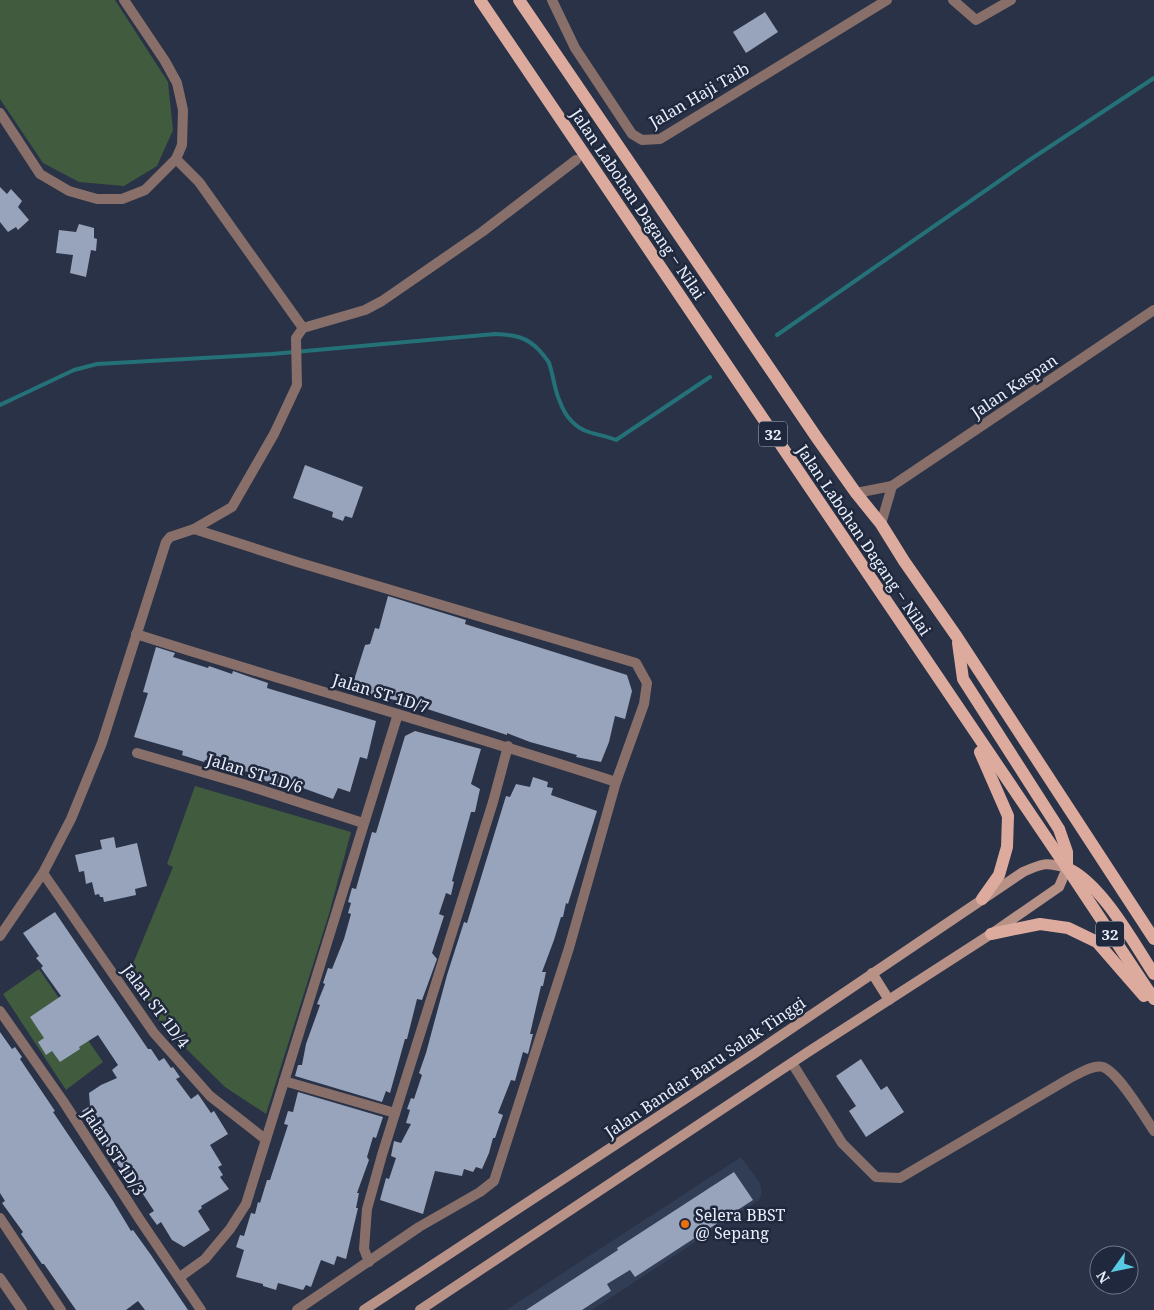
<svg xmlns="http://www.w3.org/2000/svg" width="1154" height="1310" font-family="'Noto Serif',serif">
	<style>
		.built { fill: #313c55 }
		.green { fill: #405b3e }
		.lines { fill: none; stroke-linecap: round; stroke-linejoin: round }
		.stream { stroke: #257178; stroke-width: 4 }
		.building { fill: #98a3bc }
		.minor { stroke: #886f69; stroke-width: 10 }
		.tertiary { stroke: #886f69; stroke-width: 10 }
		.secondary { stroke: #b89187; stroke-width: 10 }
		.primary { stroke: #ddab9e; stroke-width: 12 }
		.food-dot { fill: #e8710a; stroke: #1f283c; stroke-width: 2 }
		.labels { text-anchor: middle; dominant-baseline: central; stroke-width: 5; stroke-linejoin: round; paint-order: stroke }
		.shield { fill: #1f283c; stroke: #acb3c2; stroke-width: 1 }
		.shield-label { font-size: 15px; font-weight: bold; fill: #e8eefc }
		.street-label { font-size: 16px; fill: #e8eefc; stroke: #1f283c }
		.poi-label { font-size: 16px; fill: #e8eefc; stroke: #1f283c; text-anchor: start }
	</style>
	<rect width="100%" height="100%" fill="#293246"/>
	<polygon class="built" points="741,1157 760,1183 762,1193 758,1201 592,1310 506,1310"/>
	<g class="green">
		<polygon points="0,0 115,0 168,82 173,130 157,166 124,186 79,182 43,163 0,99"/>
		<polygon points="195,786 351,832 329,914 266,1114 225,1087 162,1025 130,971 173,867 167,864"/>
		<polygon points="39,969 103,1062 66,1090 3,994"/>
	</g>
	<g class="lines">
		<g class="stream">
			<polyline points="777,335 1031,159 1154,78"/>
			<path d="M0,405l74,-35 23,-6 175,-10 223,-20c19,1 31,2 45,17 3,4 7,8 9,12 4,11 5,23 9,34 3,7 5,14 10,20 15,19 29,15 48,23l94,-63"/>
		</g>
	</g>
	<g class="building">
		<polygon points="765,12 778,32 746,53 733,32"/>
		<polygon points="0,187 7,194 11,189 22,201 18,207 29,220 18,230 16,227 8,232 0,222"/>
		<polygon points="79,224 94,228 94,238 97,239 96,251 91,250 86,277 70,273 73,255 56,253 59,230 76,232"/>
		<polygon points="305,465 363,487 352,518 345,516 343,521 332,517 333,512 293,498"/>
		<polygon points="388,596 466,620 465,624 627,675 632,691 625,719 615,716 609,742 601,762 576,757 577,755 530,742 507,733 507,735 415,705 354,690 357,681 354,680 365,645 370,644 375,628 379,629"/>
		<polygon points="156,647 175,653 173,657 208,668 209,666 232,674 233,671 253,678 268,683 267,688 376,721 367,759 360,757 350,792 338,788 333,799 300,787 299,790 251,777 252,773 205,760 204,762 182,755 183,751 134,737 148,693 143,692"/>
		<polygon points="415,731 481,749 471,784 480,789 475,812 471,812 452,881 454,882 451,895 446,893 439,914 444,916 432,953 437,959 422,1000 417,999 407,1039 405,1039 390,1093 386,1091 382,1102 295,1076 298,1065 302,1065 306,1044 320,1005 317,1004 325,984 323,983 328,968 332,969 344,939 351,914 348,913 351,903 348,902 352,888 356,889 372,832 376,833 405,736"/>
		<polygon points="533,777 548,782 547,787 553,788 551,795 597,811 568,904 566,903 563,917 561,917 554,940 542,972 546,972 543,986 541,986 530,1034 533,1034 528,1054 523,1052 515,1081 511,1080 498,1113 503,1115 495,1138 493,1138 489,1153 482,1169 476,1167 473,1172 464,1169 462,1176 435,1171 423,1214 380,1200 386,1178 389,1179 396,1158 391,1156 394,1141 401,1143 411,1124 406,1123 410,1110 407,1109 411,1098 414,1099 422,1075 419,1073 426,1053 447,975 464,922 467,923 506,796 510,797 516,784 530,787"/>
		<polygon points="114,837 116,848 137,843 147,886 135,889 136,895 104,902 103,897 100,897 99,894 95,895 92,882 86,884 84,871 79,872 75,855 102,849 100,840"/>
		<polygon points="55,912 148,1049 151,1049 159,1061 164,1058 171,1068 173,1067 180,1077 176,1079 191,1099 198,1094 211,1113 214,1111 228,1134 210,1145 222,1165 218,1167 223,1175 220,1177 229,1189 201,1206 202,1208 198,1211 210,1230 184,1247 172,1240 161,1222 157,1225 149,1214 154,1211 135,1182 131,1185 91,1123 89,1124 82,1111 90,1106 89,1093 101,1085 117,1078 112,1070 118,1065 98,1035 79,1047 80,1049 60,1062 52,1051 46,1055 38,1042 44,1038 30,1017 61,996 41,968 43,966 36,958 39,956 23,933"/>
		<polygon points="0,1032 12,1049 15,1047 22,1057 20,1059 55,1111 53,1112 113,1201 131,1231 133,1230 151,1255 188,1310 145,1310 138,1301 126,1310 76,1310 44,1264 42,1264 21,1234 23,1232 2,1203 5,1201 0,1193"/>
		<polygon points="861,1059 881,1090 887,1086 904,1112 866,1137 849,1111 856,1106 836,1076"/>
		<polygon points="298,1092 383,1117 376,1138 373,1137 367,1157 369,1160 357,1193 359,1193 356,1208 358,1208 346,1259 337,1256 334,1265 321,1260 311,1287 306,1285 303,1290 278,1283 276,1290 263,1286 263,1284 236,1277 244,1250 236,1247 240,1235 244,1236 251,1213 255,1214 258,1202 260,1203 267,1180 270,1180 288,1125 284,1124 288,1111 293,1112"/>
		<polygon points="734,1172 753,1200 635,1277 630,1270 607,1284 611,1291 582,1310 526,1310 618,1250 617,1248"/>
	</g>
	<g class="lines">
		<g class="minor">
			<polyline points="552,0 575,48 632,134 642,140 660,139 887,0"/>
			<polyline points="953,0 976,20 1011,0"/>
			<polyline points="0,113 40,174 69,191 97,199 122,199 145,190 176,159 182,145 183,110 177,83 165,61 124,0"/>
			<polyline points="176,159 199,182 303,328"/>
			<polyline points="856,493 892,486 1154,310"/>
			<polyline points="881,524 892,486"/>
			<polyline points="194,529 297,562 636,663 647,683 644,704 616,782 569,948 494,1181 480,1192 419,1227 297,1310"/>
			<path d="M136,634c160,51 321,96 480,148"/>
			<polyline points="137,753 243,784 363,823"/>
			<polyline points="43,873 154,1033 210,1096 265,1139"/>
			<polyline points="0,936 43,873 71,819 102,743 166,542 170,537 194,529 232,507 274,434 297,385 296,338 303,328 365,310 382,301 482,232 576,160"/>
			<polyline points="0,1011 63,1101 140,1220 201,1310"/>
			<path d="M792,1063l50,80 34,34 24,1 170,-100c9,-4 23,-14 33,-11 16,6 41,49 51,64"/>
			<polyline points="284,1081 395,1113"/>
			<polyline points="0,1218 61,1310"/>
			<polyline points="369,1262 364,1249 367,1209 382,1155 493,802 508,746"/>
			<polyline points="180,1277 205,1259 230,1229 246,1204 398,714"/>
		</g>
		<polyline class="tertiary" points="0,1278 22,1310"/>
		<g class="secondary">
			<polyline points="872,973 889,1000"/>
			<path d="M364,1310l391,-257 268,-181c20,-9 23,-10 44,-4l-8,19 -68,47 -183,118 -388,258"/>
		</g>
		<g class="primary">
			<polyline points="480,0 1067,868 1154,999"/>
			<polyline points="519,0 817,438 856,493 881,524 904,561 957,637 1154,939"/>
			<polyline points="958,643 963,679 1059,829 1067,852 1067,868"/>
			<polyline points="980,752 1008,816 1007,847 999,875 982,899"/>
			<path d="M1071,870c33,18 62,72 83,104"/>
			<polyline points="991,934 1040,924 1068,928 1097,942 1144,996"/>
		</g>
	</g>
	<circle class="food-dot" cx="685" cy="1224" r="5"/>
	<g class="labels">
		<g class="shield">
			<rect x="759" y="421.5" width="28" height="25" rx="4"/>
			<rect x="1096" y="921.5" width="28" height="25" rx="4"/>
		</g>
		<g class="shield-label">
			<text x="773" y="434">32</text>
			<text x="1110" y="934">32</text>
		</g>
		<g class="street-label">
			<text transform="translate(699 95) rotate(-30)">Jalan Haji Taib</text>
			<text transform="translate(638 204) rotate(56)">Jalan Labohan Dagang ‒ Nilai</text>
			<text transform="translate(1014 386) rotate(-34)">Jalan Kaspan</text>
			<text transform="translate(864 540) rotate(56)">Jalan Labohan Dagang ‒ Nilai</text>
			<text transform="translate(381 693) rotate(17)">Jalan ST 1D/7</text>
			<text transform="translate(255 773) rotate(17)">Jalan ST 1D/6</text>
			<text transform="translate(156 1006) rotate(53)">Jalan ST 1D/4</text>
			<text transform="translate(705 1067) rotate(-34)">Jalan Bandar Baru Salak Tinggi</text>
			<text transform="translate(114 1152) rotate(57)">Jalan ST 1D/3</text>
		</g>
		<g class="poi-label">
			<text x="695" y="1215">Selera BBST<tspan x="695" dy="18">@ Sepang</tspan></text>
		</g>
	</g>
	<g transform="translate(1114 1270) rotate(237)"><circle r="24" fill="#1f283c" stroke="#6f7789"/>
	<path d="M0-4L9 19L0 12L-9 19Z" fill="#58c9e3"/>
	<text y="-8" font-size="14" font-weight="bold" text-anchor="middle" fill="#e8eefc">N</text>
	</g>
</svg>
